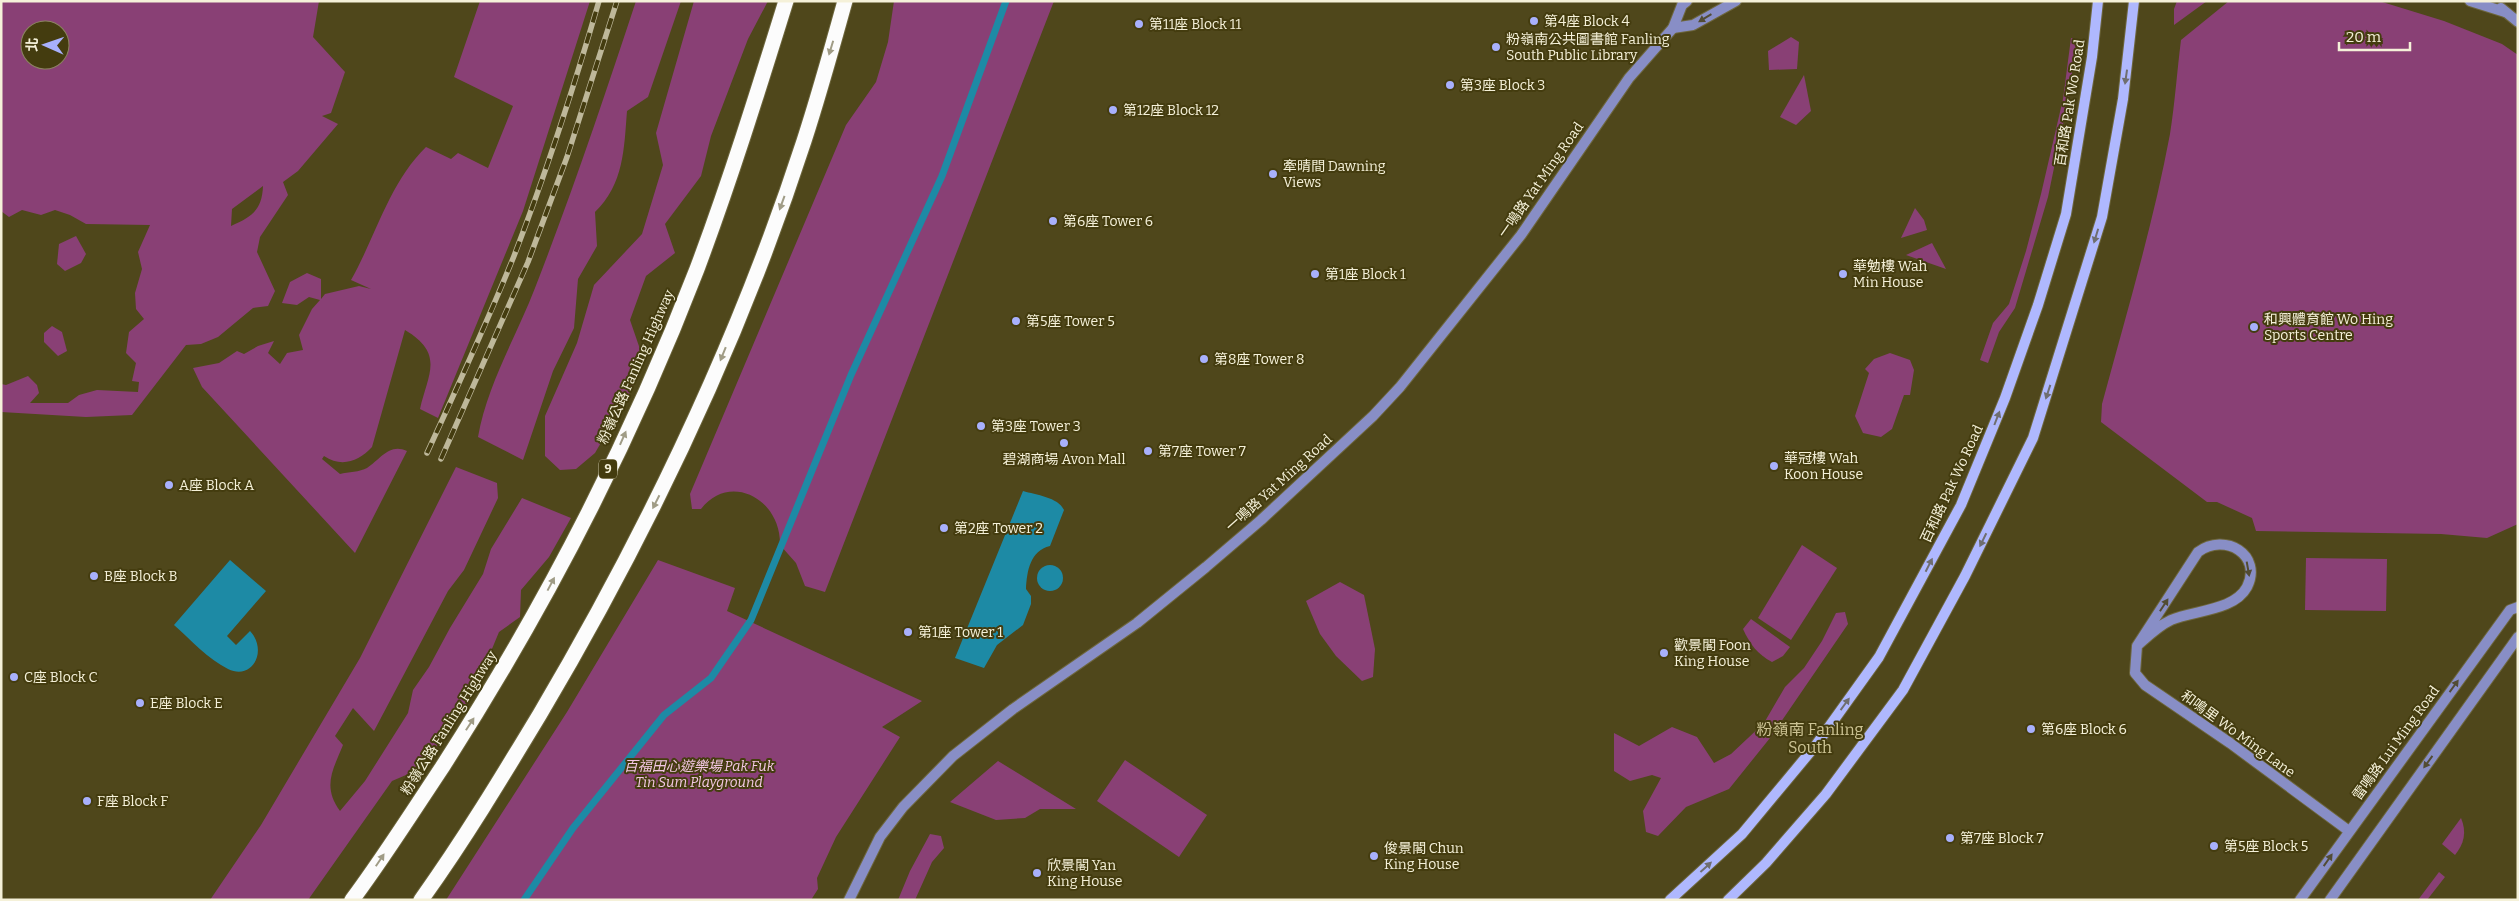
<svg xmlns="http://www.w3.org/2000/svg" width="2519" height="901" font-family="Bitter,'Noto Sans TC',serif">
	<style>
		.green { fill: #894075; fill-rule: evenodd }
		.water { fill: #1d8aa5 }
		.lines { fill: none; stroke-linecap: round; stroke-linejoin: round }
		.stream { stroke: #1d8aa5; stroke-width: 7 }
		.minor-casing { stroke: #6d663d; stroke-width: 12 }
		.tertiary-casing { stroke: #6d663d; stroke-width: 12 }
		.secondary-casing { stroke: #6d663d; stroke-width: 12 }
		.motorway-casing { stroke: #6d663d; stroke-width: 17 }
		.minor { stroke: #888ec6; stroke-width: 10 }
		.tertiary { stroke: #888ec6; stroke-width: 10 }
		.secondary { stroke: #afb8fe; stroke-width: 10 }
		.motorway { stroke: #fcfcfc; stroke-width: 15 }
		.rail-casing { stroke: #beb89a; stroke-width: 5.5 }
		.rail { stroke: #443c0f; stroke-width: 4; stroke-dasharray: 11; stroke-linecap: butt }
		.oneway { fill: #524c34 }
		.oneway2 { fill: #a09c86 }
		.oneway3 { fill: #6f6e6f }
		.poi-dot { fill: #a8b0fc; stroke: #443c0f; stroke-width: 2 }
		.labels { text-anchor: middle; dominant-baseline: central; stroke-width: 4; stroke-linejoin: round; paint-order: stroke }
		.shield { fill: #443c0f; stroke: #c0bb9c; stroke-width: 1 }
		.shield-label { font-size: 12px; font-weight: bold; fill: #f5f1d9 }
		.poi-label { font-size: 14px; fill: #f5f1d9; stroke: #443c0f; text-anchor: start }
		.street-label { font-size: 14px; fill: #f5f1d9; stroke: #443c0f }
		.park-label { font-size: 14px; font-style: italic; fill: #f3c7e4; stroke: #443c0f }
		.quarter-label { font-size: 16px; fill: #ccc394; stroke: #443c0f }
	</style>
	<rect width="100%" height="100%" fill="#4f471b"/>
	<g class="green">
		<path d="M1,1h318l-6,36 32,35 -14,41 -9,3 16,8 -40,47 -15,11 5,13 -28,42 -3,15 18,39 -7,15 -15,2 -35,29 -17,7 -15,1 -54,70 -46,2 -85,-5v-28l5,1 22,-9 9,9 2,8 -9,10h38l11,-8 18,-5 41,2 1,-10 -7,-1 4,-18 -10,-10 3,-21 15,-13 -8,-10 -1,-16 7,-24 -4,-17 12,-27 -64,-1 -16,-9 -15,-5 -14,5 -19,-5 -13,7 -8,-6zM30,30h30v30h-30zM263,186c-1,24 -11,31 -32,40l1,-17z"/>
		<path d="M480,1h110l-67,210 -85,207 -18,-9c8,-35 25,-55 -15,-79l-33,117c-13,14 -30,21 -48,9l-2,3 18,15c8,-2 20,-2 27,-6 14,-9 22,-25 40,-17l-52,102 -153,-166 -9,-19 26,-5 18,-12 7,3 14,-8 16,-5 -6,12 12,11 7,-11 16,-3 -4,-15 13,-26 8,-9 -11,-3 -12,8 -15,-2 8,-21 17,-9 14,6v20l4,-5 34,-8 12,3 -20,-9c25,-44 38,-97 75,-133l25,12 7,-6 30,15 25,-62 -59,-29z"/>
		<path d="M636,1h45l-33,96 -21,14c-3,38 -3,73 -32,101l2,34 -19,33 -4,49 -21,43 -30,89 -45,-23c9,-52 38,-100 57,-149 37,-95 69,-190 101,-287z"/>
		<polygon points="694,1 768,1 748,39 711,136 701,176 665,224 675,253 646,276 630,320 642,355 632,389 595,453 576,469 560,470 545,456 545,416 577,343 594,285 642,234 663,165 656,133"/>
		<path d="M894,1h160l-229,591 -20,-6 -9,-23 -16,-18c1,-47 -51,-73 -79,-36h-9l-2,-15 156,-369 30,-43 12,-40z"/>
		<polygon points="2177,1 2207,1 2174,25 2174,9"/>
		<path d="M2229,1h150l65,20 58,23 16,11v469l-31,14 -46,-4 -185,-3 -4,-13 -35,-16h-10l-106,-80 1,-18c24,-89 51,-179 68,-270 5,-31 7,-63 11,-94z"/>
		<polygon points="1791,37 1799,42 1797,69 1769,70 1768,51"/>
		<polygon points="2071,38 2077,39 2068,100 2048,197 2015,308 1999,332 1988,363 1980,360 1993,323 2009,304 2026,251 2041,194 2063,99"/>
		<polygon points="1804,75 1811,111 1796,125 1780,117"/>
		<polygon points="1915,208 1924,220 1927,230 1901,238"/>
		<polygon points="76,236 86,254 81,263 65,271 57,264 59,244"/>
		<polygon points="1932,243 1946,269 1906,255"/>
		<polygon points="52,326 62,332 67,351 58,356 44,342 44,333"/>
		<polygon points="1890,353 1910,360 1914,370 1910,395 1904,395 1892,429 1881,437 1863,433 1855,416 1869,373 1865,369 1874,359"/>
		<path d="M456,467l41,16 1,15 -34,72 -16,21 -74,140 -21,-23 -18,28 8,9c-10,25 -21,41 -3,66l25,-30 43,-68 5,-23 16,-23 21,-39 33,-54 8,-25 31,-51 49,20 -22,39 -28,33 -1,27 -21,15 -27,65 -52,72 -28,12 -84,119h-98l51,-75 99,-167z"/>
		<polygon points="1802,545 1837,568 1791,640 1758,618"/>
		<polygon points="2306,558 2387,559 2386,611 2305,610"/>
		<polygon points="658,560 735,588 727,611 922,701 882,727 900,737 836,837 817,878 818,889 811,900 446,900 567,712"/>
		<polygon points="1340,582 1364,595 1375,649 1373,677 1362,681 1336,656 1320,634 1306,601"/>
		<polygon points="1845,612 1848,624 1770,738 1729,789 1686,807 1658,836 1646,832 1643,811 1661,778 1652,775 1630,781 1614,771 1614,733 1639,746 1672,727 1697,737 1714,763 1731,754 1764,723 1785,687 1804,668 1822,641 1836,613"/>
		<path d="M1751,619l39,28 -7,9 -11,6c-15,-8 -22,-18 -29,-33z"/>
		<polygon points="1125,760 1207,815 1179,857 1097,801"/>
		<polygon points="998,761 1076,809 1040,809 1025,818 996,820 950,802"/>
		<path d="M2461,818c6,14 3,26 -6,37l-13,-11z"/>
		<polygon points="930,834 941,836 944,848 932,862 915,900 898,900 910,871"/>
		<polygon points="2439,872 2445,877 2427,900 2418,900"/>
	</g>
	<g class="water">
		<path d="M1023,491c13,4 35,6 41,19l-14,36c-20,5 -23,25 -24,43l5,7v8l-8,21 -26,20 -13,23 -29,-10z"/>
		<path d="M230,560l36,31 -39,45 9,9 14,-14c18,19 3,50 -22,38 -20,-10 -37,-29 -54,-44z"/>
		<circle cx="1050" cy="578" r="13"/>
	</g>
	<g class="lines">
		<polyline class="stream" points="524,900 573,828 664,715 711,678 751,620 851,375 942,176 1006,1"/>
		<defs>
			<g id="minor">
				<path d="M2137,646c11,-10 21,-20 34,-26 23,-10 63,-9 76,-33 16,-32 -22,-55 -49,-35l-61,94 -2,27 10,12 85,58 119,88"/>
				<polyline points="2300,900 2510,610 2518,607"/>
				<polyline points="2330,900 2518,637"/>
			</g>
			<g id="tertiary">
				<polyline points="2470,1 2505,12"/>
				<polyline points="2501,8 2518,22"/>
				<polyline points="1673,28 1693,25 1736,1"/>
				<polyline points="849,900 880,837 903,807 953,756 1013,709 1137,623 1206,567 1261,520 1373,416 1400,387 1521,235 1629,78 1673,28 1682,5 1687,1"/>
			</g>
			<g id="secondary">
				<polyline points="1670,900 1742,834 1816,745 1879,657 1961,505 2005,398 2038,305 2066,214 2092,57 2098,1"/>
				<polyline points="1728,900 1766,863 1826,794 1903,690 1965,576 2033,438 2102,217 2123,99 2134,1"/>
			</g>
			<g id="motorway">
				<path d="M352,900c32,-43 61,-89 91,-134 100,-156 187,-323 254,-497 33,-88 61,-178 89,-268"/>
				<path d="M421,900c43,-60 81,-123 119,-186 107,-181 199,-373 264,-573 15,-46 28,-93 41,-140"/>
			</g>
		</defs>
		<use href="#minor" class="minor-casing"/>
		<use href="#tertiary" class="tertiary-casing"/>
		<use href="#secondary" class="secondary-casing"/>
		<use href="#motorway" class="motorway-casing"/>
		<use href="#minor" class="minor"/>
		<use href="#tertiary" class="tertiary"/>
		<use href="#secondary" class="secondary"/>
		<use href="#motorway" class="motorway"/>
		<defs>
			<g id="rail">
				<path d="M427,453c30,-65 60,-130 87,-197 32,-83 60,-169 85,-255"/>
				<polyline points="441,459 528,262 567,157 617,1"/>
			</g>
		</defs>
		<use href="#rail" class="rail-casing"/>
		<use href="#rail" class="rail"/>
	</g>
	<defs><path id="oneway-solid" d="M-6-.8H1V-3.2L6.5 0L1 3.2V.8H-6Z" transform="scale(1.25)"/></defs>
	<g class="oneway">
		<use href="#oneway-solid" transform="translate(1705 18) rotate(149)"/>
		<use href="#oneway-solid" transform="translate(2248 569) rotate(80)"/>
		<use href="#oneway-solid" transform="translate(2164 605) rotate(-57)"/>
		<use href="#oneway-solid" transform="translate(2454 686) rotate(-54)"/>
		<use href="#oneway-solid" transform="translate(2428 762) rotate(126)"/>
		<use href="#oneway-solid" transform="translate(2328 860) rotate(-55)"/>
	</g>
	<g class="oneway2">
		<use href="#oneway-solid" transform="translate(831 48) rotate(107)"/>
		<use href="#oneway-solid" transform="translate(782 203) rotate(110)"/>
		<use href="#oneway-solid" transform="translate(723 354) rotate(112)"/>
		<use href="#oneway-solid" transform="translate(623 438) rotate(-66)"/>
		<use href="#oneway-solid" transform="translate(656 502) rotate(117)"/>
		<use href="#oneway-solid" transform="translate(551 584) rotate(-62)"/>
		<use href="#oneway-solid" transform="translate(470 724) rotate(-57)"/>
		<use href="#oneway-solid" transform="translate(380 860) rotate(-56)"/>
	</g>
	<g class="oneway3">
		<use href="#oneway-solid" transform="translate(2126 77) rotate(98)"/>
		<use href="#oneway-solid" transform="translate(2096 236) rotate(107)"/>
		<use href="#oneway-solid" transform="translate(2048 392) rotate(108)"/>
		<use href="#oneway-solid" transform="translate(1997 418) rotate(-69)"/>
		<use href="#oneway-solid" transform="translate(1983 540) rotate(116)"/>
		<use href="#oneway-solid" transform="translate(1929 565) rotate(-63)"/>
		<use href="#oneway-solid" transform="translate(1845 704) rotate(-54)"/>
		<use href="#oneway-solid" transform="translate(1706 867) rotate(-42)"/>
	</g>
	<g class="poi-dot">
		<circle cx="1534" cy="21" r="5"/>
		<circle cx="1139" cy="24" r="5"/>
		<circle cx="1496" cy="47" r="5"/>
		<circle cx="1450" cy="85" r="5"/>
		<circle cx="1113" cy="110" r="5"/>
		<circle cx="1273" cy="174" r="5"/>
		<circle cx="1053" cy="221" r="5"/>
		<circle cx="1315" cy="274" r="5"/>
		<circle cx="1843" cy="274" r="5"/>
		<circle cx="1016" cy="321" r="5"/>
		<circle cx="2254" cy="327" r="5"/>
		<circle cx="1204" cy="359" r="5"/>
		<circle cx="981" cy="426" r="5"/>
		<circle cx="1064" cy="443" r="5"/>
		<circle cx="1148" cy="451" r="5"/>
		<circle cx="1774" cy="466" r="5"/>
		<circle cx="169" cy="485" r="5"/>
		<circle cx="944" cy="528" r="5"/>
		<circle cx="94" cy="576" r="5"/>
		<circle cx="908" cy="632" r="5"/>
		<circle cx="1664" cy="653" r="5"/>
		<circle cx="14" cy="677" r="5"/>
		<circle cx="140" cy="703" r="5"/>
		<circle cx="2031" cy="729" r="5"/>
		<circle cx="87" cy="801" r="5"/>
		<circle cx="1950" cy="838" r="5"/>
		<circle cx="2214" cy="846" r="5"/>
		<circle cx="1374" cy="856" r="5"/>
		<circle cx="1037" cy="873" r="5"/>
	</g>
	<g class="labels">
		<rect class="shield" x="599" y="459.5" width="18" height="19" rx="4"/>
		<g class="shield-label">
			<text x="608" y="469">9</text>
		</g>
		<g class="poi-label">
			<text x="1544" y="21">第4座 Block 4</text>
			<text x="1149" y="24">第11座 Block 11</text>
			<text x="1506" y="39">粉嶺南公共圖書館 Fanling<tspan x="1506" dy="16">South Public Library</tspan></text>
			<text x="1460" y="85">第3座 Block 3</text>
			<text x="1123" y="110">第12座 Block 12</text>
			<text x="1283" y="166">牽晴間 Dawning<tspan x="1283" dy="16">Views</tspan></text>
			<text x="1063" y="221">第6座 Tower 6</text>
			<text x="1853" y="266">華勉樓 Wah<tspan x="1853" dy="16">Min House</tspan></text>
			<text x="1325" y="274">第1座 Block 1</text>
			<text x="2264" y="319">和興體育館 Wo Hing<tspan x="2264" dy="16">Sports Centre</tspan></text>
			<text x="1026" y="321">第5座 Tower 5</text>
			<text x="1214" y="359">第8座 Tower 8</text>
			<text x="991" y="426">第3座 Tower 3</text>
			<text x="1158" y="451">第7座 Tower 7</text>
			<text x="1784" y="458">華冠樓 Wah<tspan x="1784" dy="16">Koon House</tspan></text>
			<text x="1064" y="459" text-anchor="middle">碧湖商場 Avon Mall</text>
			<text x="179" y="485">A座 Block A</text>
			<text x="954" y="528">第2座 Tower 2</text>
			<text x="104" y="576">B座 Block B</text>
			<text x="918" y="632">第1座 Tower 1</text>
			<text x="1674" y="645">歡景閣 Foon<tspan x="1674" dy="16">King House</tspan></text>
			<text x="24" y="677">C座 Block C</text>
			<text x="150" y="703">E座 Block E</text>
			<text x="2041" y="729">第6座 Block 6</text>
			<text x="97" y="801">F座 Block F</text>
			<text x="1960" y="838">第7座 Block 7</text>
			<text x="2224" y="846">第5座 Block 5</text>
			<text x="1384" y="848">俊景閣 Chun<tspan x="1384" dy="16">King House</tspan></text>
			<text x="1047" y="865">欣景閣 Yan<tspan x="1047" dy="16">King House</tspan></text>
		</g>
		<g class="street-label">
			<text transform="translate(2070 103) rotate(-81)">百和路 Pak Wo Road</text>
			<text transform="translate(1541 180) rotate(-55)">一鳴路 Yat Ming Road</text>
			<text transform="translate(636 367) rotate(-66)">粉嶺公路 Fanling Highway</text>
			<text transform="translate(1279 483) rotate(-42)">一鳴路 Yat Ming Road</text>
			<text transform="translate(1952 484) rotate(-65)">百和路 Pak Wo Road</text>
			<text transform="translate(449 723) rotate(-58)">粉嶺公路 Fanling Highway</text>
			<text transform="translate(2238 734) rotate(36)">和鳴里 Wo Ming Lane</text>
			<text transform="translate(2396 743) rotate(-54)">雷鳴路 Lui Ming Road</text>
		</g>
		<g class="park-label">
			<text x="699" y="766">百福田心遊樂場 Pak Fuk<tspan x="699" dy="16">Tin Sum Playground</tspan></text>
		</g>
		<g class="quarter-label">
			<text x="1810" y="729">粉嶺南 Fanling<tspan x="1810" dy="18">South</tspan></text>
		</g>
	</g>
	<rect width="2519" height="901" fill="none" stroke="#f5f1d9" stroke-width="5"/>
	<g transform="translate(45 45) rotate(272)"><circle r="24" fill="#443c0f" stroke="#8b8460"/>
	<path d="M0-4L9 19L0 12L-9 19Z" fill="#a8b0fc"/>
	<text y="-8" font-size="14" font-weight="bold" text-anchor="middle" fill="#f5f1d9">北</text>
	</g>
	<path d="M2339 42v8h71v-8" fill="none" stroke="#f5f1d9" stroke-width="2.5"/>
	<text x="2346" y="42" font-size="15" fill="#f5f1d9" stroke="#443c0f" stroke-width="4" paint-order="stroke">20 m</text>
</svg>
